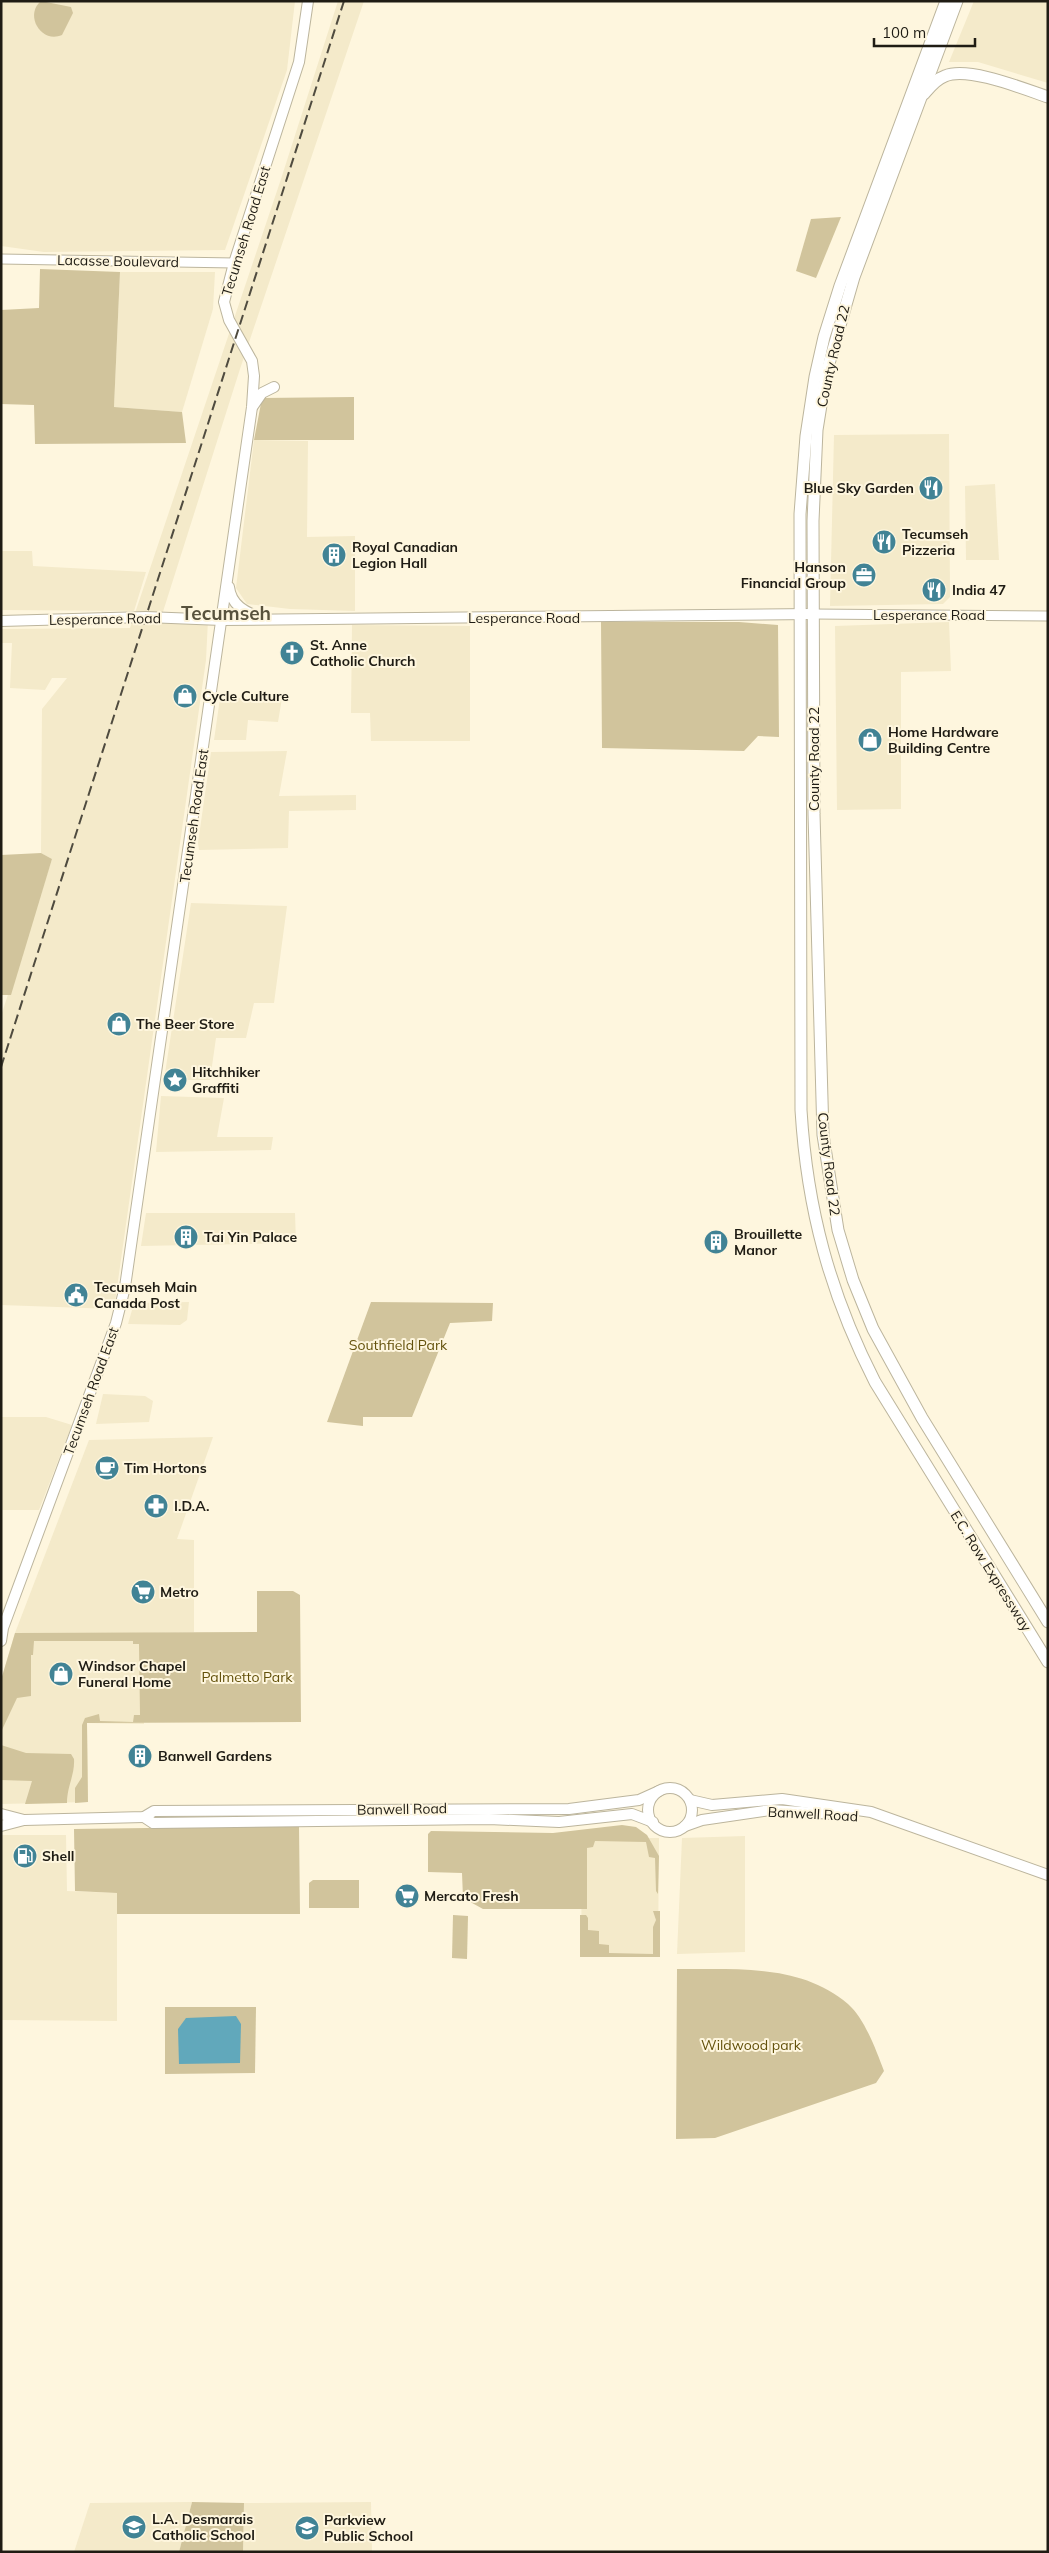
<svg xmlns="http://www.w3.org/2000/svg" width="1049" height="2553" font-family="Mulish,sans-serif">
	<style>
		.built { fill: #f4eaca }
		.green { fill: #d1c49c }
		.water { fill: #61a8bb }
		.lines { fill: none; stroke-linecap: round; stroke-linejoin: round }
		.tertiary-casing { stroke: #bcb59d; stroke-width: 11 }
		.secondary-casing { stroke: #bcb59d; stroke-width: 12 }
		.primary-casing { stroke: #bcb59d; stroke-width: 13 }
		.tertiary { stroke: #fff; stroke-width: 9 }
		.secondary { stroke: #fff; stroke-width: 10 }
		.primary { stroke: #fff; stroke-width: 11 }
		.rail { stroke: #4f4b3f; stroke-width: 2; stroke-dasharray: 10 5; stroke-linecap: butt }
		.labels { text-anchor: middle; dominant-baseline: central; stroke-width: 4; stroke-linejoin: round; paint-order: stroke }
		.street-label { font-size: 14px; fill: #1f1c14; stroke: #fef6de }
		.poi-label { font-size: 14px; font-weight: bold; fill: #1f1c14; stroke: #fef6de; text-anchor: start }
		.park-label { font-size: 14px; fill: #63510b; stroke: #fef6de }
		.district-label { font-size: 19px; font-weight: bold; fill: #58523d; stroke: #fef6de }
	</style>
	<rect width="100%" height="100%" fill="#fef6de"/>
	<g class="built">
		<polygon points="1,1 295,1 287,70 225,250 44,252 1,246"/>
		<polygon points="338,1 364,1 240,369 161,618 208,620 206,660 114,1309 1,1305 1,1016 52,859 41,853 42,709 67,678 52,678 45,690 10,688 12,643 1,643 1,629 130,628 281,179"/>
		<polygon points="974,1 1048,1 1048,83 978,62 949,62"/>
		<polygon points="120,272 215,272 213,309 182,412 114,407"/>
		<polygon points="949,434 950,597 943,604 830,606 834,435"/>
		<polygon points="254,440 308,441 307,537 355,536 355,611 290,609 247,604 236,588"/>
		<polygon points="995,484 999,560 966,560 965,486"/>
		<polygon points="1,551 32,551 33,566 146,572 134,611 1,610"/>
		<polygon points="949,622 951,671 901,672 901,809 837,810 835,626"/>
		<polygon points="352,625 470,626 470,741 371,741 370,713 351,713"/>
		<polygon points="220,698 282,698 278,722 248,720 246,740 214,740"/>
		<polygon points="287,751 279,796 356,795 356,810 289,811 288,848 199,850 198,843 211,752"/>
		<polygon points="191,903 287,906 274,1003 254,1003 246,1038 216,1038 210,1080 164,1080"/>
		<polygon points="161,1096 224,1098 217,1137 273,1137 271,1150 156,1152"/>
		<polygon points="146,1213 295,1213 296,1243 141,1246"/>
		<polygon points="189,1302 187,1320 180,1325 128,1324 134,1303"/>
		<polygon points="103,1394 145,1396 153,1401 149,1422 96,1424"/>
		<polygon points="1,1417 46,1417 72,1425 39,1510 1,1510"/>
		<polygon points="213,1437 177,1539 194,1540 194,1632 144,1633 144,1724 87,1723 88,1802 1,1804 1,1680 15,1633 89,1440"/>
		<polygon points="1,1835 66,1835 67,1891 117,1893 117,2021 1,2020"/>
		<polygon points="745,1836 745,1952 677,1954 682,1838"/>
		<polygon points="582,1838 659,1838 658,1955 581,1954"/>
		<polygon points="192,2502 179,2552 74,2552 90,2503"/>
		<polygon points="371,2502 372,2552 243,2552 244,2503"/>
	</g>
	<g class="green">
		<path d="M41,1l30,6 2,6 -11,22c-21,9 -38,-20 -21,-34z"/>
		<polygon points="841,217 816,278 796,271 811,219"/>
		<polygon points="40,269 120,272 114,407 182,412 186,443 35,444 34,405 1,404 1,310 39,308"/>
		<polygon points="354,397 354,440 254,440 262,398"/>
		<polygon points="601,622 739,622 778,625 779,737 758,736 744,751 602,748"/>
		<polygon points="41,853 52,859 11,995 1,995 1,855"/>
		<polygon points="371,1302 493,1303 492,1321 450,1323 412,1417 363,1417 363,1426 327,1422"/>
		<polygon points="257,1591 293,1591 300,1595 301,1722 87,1723 88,1802 75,1803 75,1788 82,1777 82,1725 85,1718 99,1714 100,1721 133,1722 134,1715 140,1715 139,1644 133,1644 133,1641 34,1641 33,1655 31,1655 31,1696 17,1698 1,1732 1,1680 15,1633 257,1632"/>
		<path d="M1,1745l25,8 45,1 3,5c1,16 -7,27 -7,44l-42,1 7,-23 -31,-1z"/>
		<polygon points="622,1825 636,1827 647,1835 659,1856 658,1894 656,1891 655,1858 649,1857 646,1842 595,1841 593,1847 587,1848 587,1909 483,1909 463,1898 462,1873 428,1872 428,1834 431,1831 553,1833"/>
		<polygon points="299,1826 300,1914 117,1914 117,1893 75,1891 74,1829"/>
		<polygon points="313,1880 359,1880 359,1908 309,1908 309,1883"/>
		<polygon points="653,1911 660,1911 660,1957 580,1957 580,1915 586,1915 588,1918 588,1930 599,1931 599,1944 609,1945 609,1953 653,1954 653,1927 656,1920"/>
		<polygon points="453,1915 468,1916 467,1959 452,1958"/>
		<path d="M677,1969c59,1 123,-6 171,35 17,15 28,46 36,67l-8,12 -161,55 -39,1z"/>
		<polygon points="165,2007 256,2007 255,2073 165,2074"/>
		<polygon points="192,2502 244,2503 243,2552 179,2552"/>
	</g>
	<polygon class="water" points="236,2016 241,2024 240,2063 179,2064 178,2029 186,2018"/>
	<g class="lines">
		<defs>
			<g id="tertiary">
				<polyline points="1,259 234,263"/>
				<polyline points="813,614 1048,616"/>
			</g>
			<g id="secondary">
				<polyline points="253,406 262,393 274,387"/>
				<path d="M229,587c2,18 16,25 32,31"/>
				<polyline points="1,621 146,617 222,620 813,614"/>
				<polyline points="1,1641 3,1628 116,1323 125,1287 252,407 254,376 252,361 229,320 224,302 234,263 299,62 308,1"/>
				<circle cx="670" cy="1810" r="22"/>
				<polyline points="690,1800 712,1805 782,1799 871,1812 1048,1875"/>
				<polyline points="1,1814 24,1820"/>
				<polyline points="144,1817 153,1823 489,1819 559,1822 632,1814 653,1822"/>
				<polyline points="1,1826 24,1820 144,1817 154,1811 569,1809 639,1800 659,1791"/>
				<polyline points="685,1826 702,1820 771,1810 849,1815"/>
			</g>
			<g id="primary">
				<path d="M946,1l-106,285 -16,51 -9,40 -9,59 -6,78 1,596c6,99 29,184 74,272l173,280"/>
				<polyline points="957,1 854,277 826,374 817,430 813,521 814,814 823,1135 838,1230 853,1280 873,1329 922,1418 1048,1622"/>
				<path d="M924,94c6,-7 12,-15 21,-18 23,-10 79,13 103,21"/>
			</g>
		</defs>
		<use href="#tertiary" class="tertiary-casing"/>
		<use href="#secondary" class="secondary-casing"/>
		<use href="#primary" class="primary-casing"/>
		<use href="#tertiary" class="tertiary"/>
		<use href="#secondary" class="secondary"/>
		<use href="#primary" class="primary"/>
		<polyline class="rail" points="1,1067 344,1"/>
	</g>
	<defs>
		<symbol id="restaurant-disc" viewBox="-11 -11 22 22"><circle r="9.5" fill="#418395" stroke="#fef6de"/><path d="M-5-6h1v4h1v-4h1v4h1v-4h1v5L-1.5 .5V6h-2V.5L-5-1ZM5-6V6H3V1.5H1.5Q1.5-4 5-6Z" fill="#fff"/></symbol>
		<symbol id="building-disc" viewBox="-11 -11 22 22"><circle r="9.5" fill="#418395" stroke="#fef6de"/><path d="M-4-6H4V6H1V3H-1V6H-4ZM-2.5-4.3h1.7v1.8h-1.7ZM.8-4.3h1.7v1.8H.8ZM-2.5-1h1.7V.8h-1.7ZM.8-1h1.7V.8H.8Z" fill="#fff"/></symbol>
		<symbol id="office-disc" viewBox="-11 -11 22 22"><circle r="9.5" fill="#418395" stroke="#fef6de"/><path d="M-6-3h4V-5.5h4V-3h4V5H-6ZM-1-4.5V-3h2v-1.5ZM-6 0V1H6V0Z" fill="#fff"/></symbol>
		<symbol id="church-disc" viewBox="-11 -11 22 22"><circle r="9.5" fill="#418395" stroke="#fef6de"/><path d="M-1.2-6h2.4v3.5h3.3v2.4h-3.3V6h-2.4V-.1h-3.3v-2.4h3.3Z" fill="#fff"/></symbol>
		<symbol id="shop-disc" viewBox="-11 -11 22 22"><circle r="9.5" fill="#418395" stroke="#fef6de"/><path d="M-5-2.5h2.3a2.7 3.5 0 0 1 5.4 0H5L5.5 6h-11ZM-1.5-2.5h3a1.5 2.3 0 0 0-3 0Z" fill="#fff"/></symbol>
		<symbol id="sight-disc" viewBox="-11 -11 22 22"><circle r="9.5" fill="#418395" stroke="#fef6de"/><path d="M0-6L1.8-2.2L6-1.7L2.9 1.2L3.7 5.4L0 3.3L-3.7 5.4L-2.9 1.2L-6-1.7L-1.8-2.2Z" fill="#fff"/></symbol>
		<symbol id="civic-disc" viewBox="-11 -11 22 22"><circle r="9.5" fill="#418395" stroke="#fef6de"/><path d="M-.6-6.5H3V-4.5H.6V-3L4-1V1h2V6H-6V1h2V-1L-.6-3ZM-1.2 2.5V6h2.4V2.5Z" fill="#fff"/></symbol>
		<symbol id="cafe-disc" viewBox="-11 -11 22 22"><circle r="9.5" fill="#418395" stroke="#fef6de"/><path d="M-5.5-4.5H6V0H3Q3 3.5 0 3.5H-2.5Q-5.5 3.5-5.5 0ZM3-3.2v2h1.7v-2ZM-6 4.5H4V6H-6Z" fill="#fff"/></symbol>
		<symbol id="pharmacy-disc" viewBox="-11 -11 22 22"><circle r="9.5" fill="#418395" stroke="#fef6de"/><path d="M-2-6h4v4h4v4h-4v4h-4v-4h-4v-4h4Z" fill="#fff"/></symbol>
		<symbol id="supermarket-disc" viewBox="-11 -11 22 22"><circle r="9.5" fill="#418395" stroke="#fef6de"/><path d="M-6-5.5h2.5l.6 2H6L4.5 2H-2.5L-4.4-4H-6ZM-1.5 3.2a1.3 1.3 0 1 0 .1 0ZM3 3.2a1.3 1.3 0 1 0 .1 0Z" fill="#fff"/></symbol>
		<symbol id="fuel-disc" viewBox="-11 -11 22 22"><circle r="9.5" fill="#418395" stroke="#fef6de"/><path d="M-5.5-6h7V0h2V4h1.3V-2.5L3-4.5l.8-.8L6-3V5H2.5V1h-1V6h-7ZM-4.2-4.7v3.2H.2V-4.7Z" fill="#fff"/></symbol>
		<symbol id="school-disc" viewBox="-11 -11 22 22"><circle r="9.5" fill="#418395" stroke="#fef6de"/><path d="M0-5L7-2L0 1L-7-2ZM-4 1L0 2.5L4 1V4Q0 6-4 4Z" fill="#fff"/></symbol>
	</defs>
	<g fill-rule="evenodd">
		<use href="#restaurant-disc" x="917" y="474" width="28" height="28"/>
		<use href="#restaurant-disc" x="870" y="528" width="28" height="28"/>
		<use href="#building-disc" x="320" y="541" width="28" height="28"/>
		<use href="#office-disc" x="850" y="561" width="28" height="28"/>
		<use href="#restaurant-disc" x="920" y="576" width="28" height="28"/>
		<use href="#church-disc" x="278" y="639" width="28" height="28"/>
		<use href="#shop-disc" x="171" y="682" width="28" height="28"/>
		<use href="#shop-disc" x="856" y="726" width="28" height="28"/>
		<use href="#shop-disc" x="105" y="1010" width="28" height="28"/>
		<use href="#sight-disc" x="161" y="1066" width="28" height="28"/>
		<use href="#building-disc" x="172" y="1223" width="28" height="28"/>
		<use href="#building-disc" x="702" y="1228" width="28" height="28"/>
		<use href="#civic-disc" x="62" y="1281" width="28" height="28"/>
		<use href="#cafe-disc" x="93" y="1454" width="28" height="28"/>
		<use href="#pharmacy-disc" x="142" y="1492" width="28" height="28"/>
		<use href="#supermarket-disc" x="129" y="1578" width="28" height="28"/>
		<use href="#shop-disc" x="47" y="1660" width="28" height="28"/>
		<use href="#building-disc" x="126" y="1742" width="28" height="28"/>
		<use href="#fuel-disc" x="11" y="1842" width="28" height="28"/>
		<use href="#supermarket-disc" x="393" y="1882" width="28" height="28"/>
		<use href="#school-disc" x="120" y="2513" width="28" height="28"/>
		<use href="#school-disc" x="293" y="2514" width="28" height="28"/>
	</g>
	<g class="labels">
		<g class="street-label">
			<text transform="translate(246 231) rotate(-73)">Tecumseh Road East</text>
			<text transform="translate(118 261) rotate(1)">Lacasse Boulevard</text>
			<text transform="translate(833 356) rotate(-77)">County Road 22</text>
			<text x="929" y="615">Lesperance Road</text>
			<text x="524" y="618">Lesperance Road</text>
			<text transform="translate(105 619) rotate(-1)">Lesperance Road</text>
			<text transform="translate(814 759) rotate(-90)">County Road 22</text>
			<text transform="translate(194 816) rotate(-82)">Tecumseh Road East</text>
			<text transform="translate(829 1164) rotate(83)">County Road 22</text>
			<text transform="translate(91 1391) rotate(-70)">Tecumseh Road East</text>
			<text transform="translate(991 1571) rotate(58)">E.C. Row Expressway</text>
			<text transform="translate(402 1809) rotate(-1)">Banwell Road</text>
			<text transform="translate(813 1814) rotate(3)">Banwell Road</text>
		</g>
		<g class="poi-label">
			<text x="914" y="488" text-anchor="end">Blue Sky Garden</text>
			<text x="902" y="534">Tecumseh<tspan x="902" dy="16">Pizzeria</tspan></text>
			<text x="352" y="547">Royal Canadian<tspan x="352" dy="16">Legion Hall</tspan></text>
			<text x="846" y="567" text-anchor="end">Hanson<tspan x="846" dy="16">Financial Group</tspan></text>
			<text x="952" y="590">India 47</text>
			<text x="310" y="645">St. Anne<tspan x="310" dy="16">Catholic Church</tspan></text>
			<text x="202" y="696">Cycle Culture</text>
			<text x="888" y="732">Home Hardware<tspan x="888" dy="16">Building Centre</tspan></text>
			<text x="136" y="1024">The Beer Store</text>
			<text x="192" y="1072">Hitchhiker<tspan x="192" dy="16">Graffiti</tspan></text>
			<text x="734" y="1234">Brouillette<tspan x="734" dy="16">Manor</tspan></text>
			<text x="204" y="1237">Tai Yin Palace</text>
			<text x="94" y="1287">Tecumseh Main<tspan x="94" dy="16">Canada Post</tspan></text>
			<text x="124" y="1468">Tim Hortons</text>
			<text x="174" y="1506">I.D.A.</text>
			<text x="160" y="1592">Metro</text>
			<text x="78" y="1666">Windsor Chapel<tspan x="78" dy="16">Funeral Home</tspan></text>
			<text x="158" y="1756">Banwell Gardens</text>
			<text x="42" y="1856">Shell</text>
			<text x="424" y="1896">Mercato Fresh</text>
			<text x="152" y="2519">L.A. Desmarais<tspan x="152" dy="16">Catholic School</tspan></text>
			<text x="324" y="2520">Parkview<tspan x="324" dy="16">Public School</tspan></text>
		</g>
		<g class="park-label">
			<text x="398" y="1345">Southfield Park</text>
			<text x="247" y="1677">Palmetto Park</text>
			<text x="751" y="2045">Wildwood park</text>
		</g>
		<g class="district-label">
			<text x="226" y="613">Tecumseh</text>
		</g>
	</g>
	<rect width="1049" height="2553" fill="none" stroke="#1f1c14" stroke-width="5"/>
	<path d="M874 38v8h101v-8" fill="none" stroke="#1f1c14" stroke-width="2.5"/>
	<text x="882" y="38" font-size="15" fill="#1f1c14" stroke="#fef6de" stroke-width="4" paint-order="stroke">100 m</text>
</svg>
